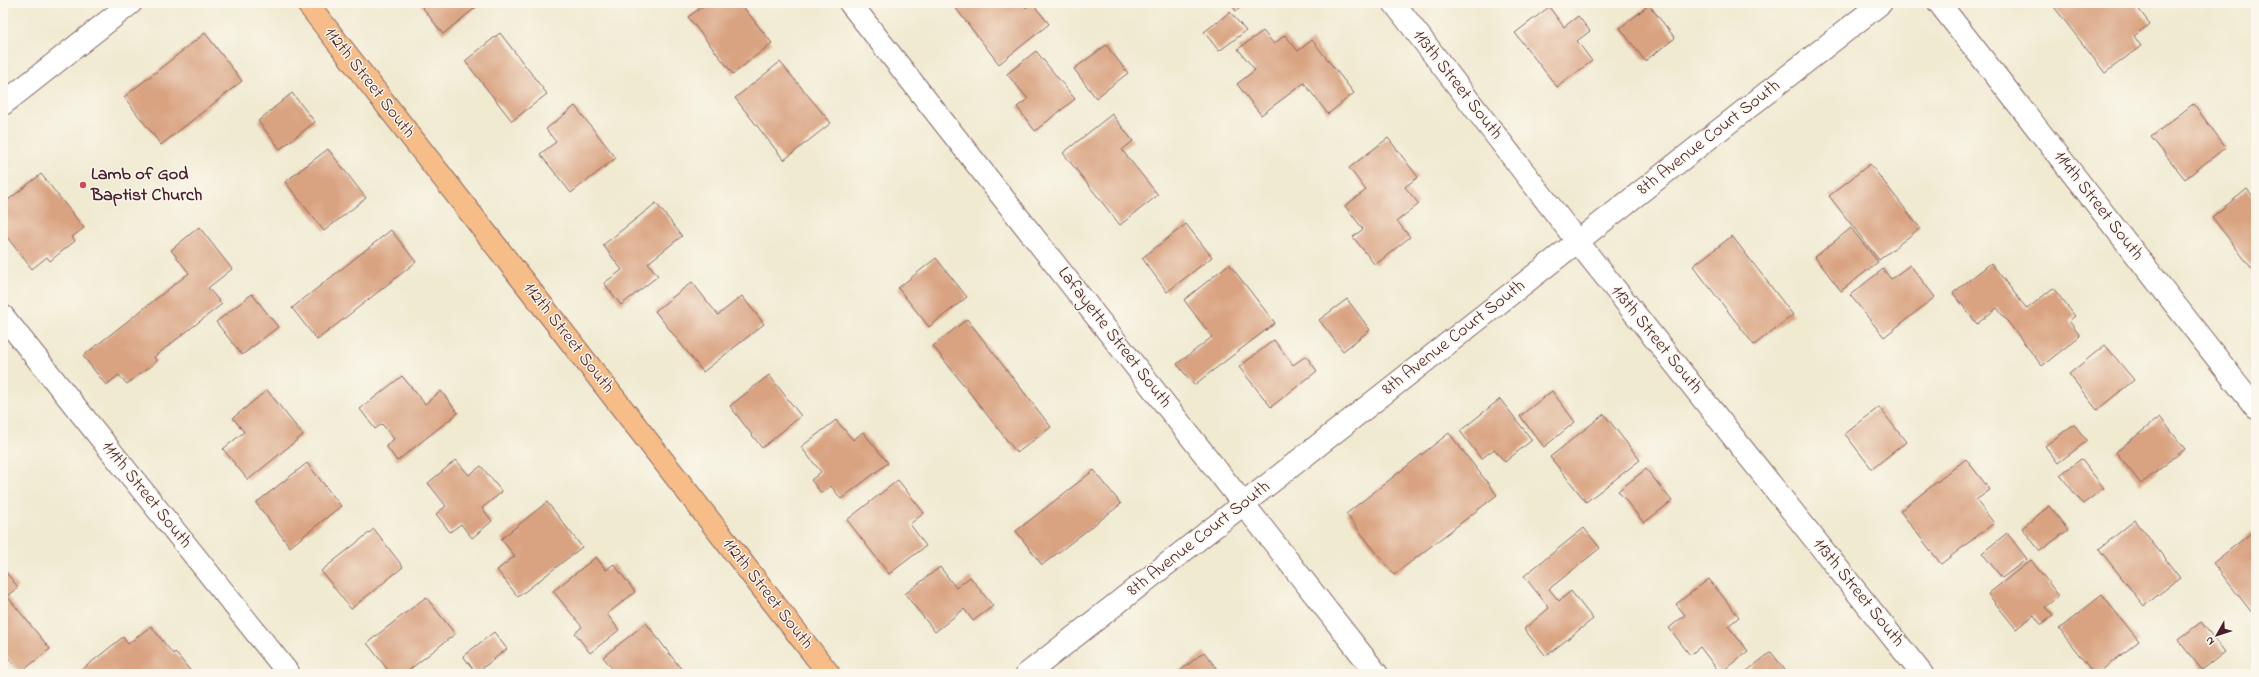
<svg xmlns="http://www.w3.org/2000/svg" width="2259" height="677" font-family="'Indie Flower',sans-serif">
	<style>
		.building { fill: #d9a381 }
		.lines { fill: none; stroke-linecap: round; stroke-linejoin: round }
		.minor-casing { stroke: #846665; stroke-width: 24 }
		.major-casing { stroke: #846665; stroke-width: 24 }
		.minor { stroke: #fff; stroke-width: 22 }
		.major { stroke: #f7bd88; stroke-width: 22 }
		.poi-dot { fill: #d1495b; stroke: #fbf7ec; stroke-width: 1.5 }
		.labels { text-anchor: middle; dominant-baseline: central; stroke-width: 3; stroke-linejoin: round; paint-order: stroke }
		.street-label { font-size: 18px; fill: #4a1f2b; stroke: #fbf7ec }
		.poi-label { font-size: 18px; font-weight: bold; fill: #4a1f2b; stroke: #fbf7ec; text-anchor: start }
	</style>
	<rect width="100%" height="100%" fill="#fbf7ec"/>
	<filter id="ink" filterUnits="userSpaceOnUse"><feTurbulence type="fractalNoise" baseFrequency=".025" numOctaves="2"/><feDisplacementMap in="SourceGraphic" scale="8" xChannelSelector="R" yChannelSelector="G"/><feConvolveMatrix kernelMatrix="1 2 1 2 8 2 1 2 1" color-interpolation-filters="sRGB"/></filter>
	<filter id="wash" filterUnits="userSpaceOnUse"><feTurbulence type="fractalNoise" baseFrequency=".012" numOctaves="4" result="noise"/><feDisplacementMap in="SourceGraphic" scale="16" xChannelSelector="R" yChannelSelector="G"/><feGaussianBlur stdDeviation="0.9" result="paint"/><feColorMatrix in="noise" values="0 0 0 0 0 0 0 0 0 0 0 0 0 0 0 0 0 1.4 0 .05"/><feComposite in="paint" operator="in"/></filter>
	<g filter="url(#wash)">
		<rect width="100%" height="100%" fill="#f0ead1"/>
		<g id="blocks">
			<g class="building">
				<polygon points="419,3 479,3 480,4 443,34"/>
				<polygon points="707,3 740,3 772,43 733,74 688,17"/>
				<polygon points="957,3 1022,3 1026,8 1032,3 1049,24 999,64 954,6"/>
				<polygon points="1230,3 1247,3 1236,11"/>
				<polygon points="2051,3 2134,3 2150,24 2134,36 2141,46 2105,73"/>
				<polygon points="1649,5 1675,38 1645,61 1620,28"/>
				<polygon points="1549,7 1564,27 1578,16 1590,31 1577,41 1592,61 1557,87 1515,33"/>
				<polygon points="1230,12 1246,31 1219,51 1204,32"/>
				<polygon points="1263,31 1274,44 1285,35 1298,51 1312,40 1354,93 1328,114 1304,83 1261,115 1237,84 1255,70 1238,49"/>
				<polygon points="205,33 242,81 161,145 124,97"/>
				<polygon points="500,33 547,94 512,121 465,61"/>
				<polygon points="1106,45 1128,73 1096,98 1074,69"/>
				<polygon points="1036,51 1075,99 1035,131 1017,107 1028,99 1007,74"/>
				<polygon points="780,62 831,123 784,160 735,98"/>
				<polygon points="292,93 315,122 280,149 258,121"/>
				<polygon points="2193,104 2226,147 2185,179 2151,137"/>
				<polygon points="575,106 616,158 571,193 540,154 556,142 546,129"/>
				<polygon points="1112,114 1133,141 1122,150 1158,195 1120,225 1063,153"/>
				<polygon points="1388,138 1418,177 1405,187 1419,204 1397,221 1410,237 1375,265 1353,237 1363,229 1345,206 1366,190 1349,168"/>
				<polygon points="328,149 366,198 324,231 285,182"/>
				<polygon points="1870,164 1920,228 1879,260 1829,196"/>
				<polygon points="41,174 84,228 72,237 75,241 50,261 47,257 32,269 3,232 3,204"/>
				<polygon points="2247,189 2256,200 2256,274 2212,217"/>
				<polygon points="656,203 682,236 648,263 658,276 621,305 604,283 622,270 603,245"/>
				<polygon points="1186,224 1212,257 1167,292 1142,258"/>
				<polygon points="199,227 232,269 208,288 222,304 154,357 157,361 127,384 119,375 106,385 83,356 189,273 171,250"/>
				<polygon points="1851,228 1878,262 1841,291 1815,257"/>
				<polygon points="391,230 416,262 317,340 292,308"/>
				<polygon points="1732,236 1793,315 1754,345 1693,266"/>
				<polygon points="936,258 967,297 929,327 898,288"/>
				<polygon points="1991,263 2027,309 2053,288 2075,316 2069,321 2080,336 2042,366 1997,308 1977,324 1953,293"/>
				<polygon points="1229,264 1275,323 1194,385 1177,364 1212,337 1184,300"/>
				<polygon points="1910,265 1935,297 1884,337 1850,295 1883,269 1891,279"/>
				<polygon points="692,282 718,315 742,296 764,324 703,372 655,311"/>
				<polygon points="252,294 278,327 242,355 216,322"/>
				<polygon points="1347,299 1370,330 1343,351 1319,320"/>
				<polygon points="967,319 1051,427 1017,453 933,346"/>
				<polygon points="1274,340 1293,365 1306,356 1317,371 1271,407 1239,367"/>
				<polygon points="2105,345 2134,380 2097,410 2069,374"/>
				<polygon points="769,375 801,416 762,448 730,406"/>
				<polygon points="402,376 425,404 441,391 458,413 397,461 386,446 394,439 382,424 375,429 360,409"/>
				<polygon points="267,390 303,435 248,480 223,449 244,432 233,418"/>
				<polygon points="1552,391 1575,422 1544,447 1520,416"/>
				<polygon points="1500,399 1532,440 1505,462 1494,449 1481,459 1460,431"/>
				<polygon points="1879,407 1906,442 1872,469 1845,434"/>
				<polygon points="1604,414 1640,460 1586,502 1550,457"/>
				<polygon points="2160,417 2185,449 2141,484 2116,452"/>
				<polygon points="836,420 853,440 863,432 888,463 841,499 831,486 821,493 811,480 821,472 801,447"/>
				<polygon points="2074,424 2087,441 2058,463 2045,446"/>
				<polygon points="1449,433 1497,495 1394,575 1346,514"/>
				<polygon points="1966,459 1990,490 1976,500 1994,523 1941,564 1900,511"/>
				<polygon points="2081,459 2104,488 2083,504 2060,475"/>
				<polygon points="456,460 469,475 481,466 502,492 482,508 492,521 472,538 461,524 450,532 436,514 446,506 428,483"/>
				<polygon points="307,463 341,506 290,547 256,503"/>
				<polygon points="1646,469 1672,501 1644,523 1618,491"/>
				<polygon points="1094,470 1121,504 1042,565 1016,531"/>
				<polygon points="898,480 924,513 910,524 926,546 889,574 847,520"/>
				<polygon points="547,502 582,547 518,597 497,570 515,556 501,539"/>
				<polygon points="2049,506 2068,530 2040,551 2022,528"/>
				<polygon points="2135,520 2180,578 2144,606 2099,549"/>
				<polygon points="1584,528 1600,548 1549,589 1559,601 1571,591 1593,619 1546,656 1524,629 1549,608 1524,576"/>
				<polygon points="374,529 403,567 351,609 321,571"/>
				<polygon points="2007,533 2027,559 2002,578 1982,553"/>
				<polygon points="2251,533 2256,539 2256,611 2253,614 2213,563"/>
				<polygon points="596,557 606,570 614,564 635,592 607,614 619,630 590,653 575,633 582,627 553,591"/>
				<polygon points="2031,560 2059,596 2045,607 2053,616 2041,625 2034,615 2016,629 1988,594"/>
				<polygon points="940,567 956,588 970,577 993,606 973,621 964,609 935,632 905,594"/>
				<polygon points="3,569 18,587 7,596 50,649 20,673 3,651"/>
				<polygon points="1709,579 1739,617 1728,626 1748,651 1720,673 1700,647 1690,655 1669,628 1685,615 1676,604"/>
				<polygon points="2102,595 2139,641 2097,674 2094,674 2059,629"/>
				<polygon points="426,597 455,634 404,674 391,674 367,643"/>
				<polygon points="2201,622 2225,652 2202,670 2178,640"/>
				<polygon points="646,623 685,674 617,674 603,657"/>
				<polygon points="151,626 173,654 175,652 193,674 81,674 79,672 123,637 128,644"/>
				<polygon points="494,632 507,649 476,673 463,656"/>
				<polygon points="1204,652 1221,674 1176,674"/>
				<polygon points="1771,652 1788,674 1743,674"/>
			</g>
		</g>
	</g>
	<g filter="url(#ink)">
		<use href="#blocks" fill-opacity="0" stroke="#846665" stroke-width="1"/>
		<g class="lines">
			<defs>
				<g id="minor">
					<polyline points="850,3 1377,674"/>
					<polyline points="1394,3 1577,241 1922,674"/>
					<polyline points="1939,3 2256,408"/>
					<polyline points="3,104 131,3"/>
					<polyline points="3,316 289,674"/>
					<polyline points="1027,674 1881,3"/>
				</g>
				<polyline id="major" points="307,3 829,674"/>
			</defs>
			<use href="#minor" class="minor-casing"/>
			<use href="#major" class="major-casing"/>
			<use href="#minor" class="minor"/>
			<use href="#major" class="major"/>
		</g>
	</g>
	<circle class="poi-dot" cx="83" cy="185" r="4"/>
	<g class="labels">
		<g class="street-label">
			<text transform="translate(369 83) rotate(52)">112th Street South</text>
			<text transform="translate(1457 85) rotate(52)">113th Street South</text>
			<text transform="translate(1709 138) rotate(-38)">8th Avenue Court South</text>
			<text transform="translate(2098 206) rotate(52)">114th Street South</text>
			<text transform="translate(568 338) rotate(52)">112th Street South</text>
			<text transform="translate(1114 338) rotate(52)">Lafayette Street South</text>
			<text transform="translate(1454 338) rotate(-38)">8th Avenue Court South</text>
			<text transform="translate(1656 340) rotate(51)">113th Street South</text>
			<text transform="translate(146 495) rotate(51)">111th Street South</text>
			<text transform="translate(1199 539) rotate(-38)">8th Avenue Court South</text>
			<text transform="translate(1858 593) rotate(51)">113th Street South</text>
			<text transform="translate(767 594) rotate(52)">112th Street South</text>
		</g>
		<g class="poi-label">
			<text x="91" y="175">Lamb of God<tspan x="91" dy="21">Baptist Church</tspan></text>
		</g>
	</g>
	<rect width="2259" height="677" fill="none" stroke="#fbf7ec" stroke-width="16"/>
	<g transform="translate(2217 635) rotate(231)" stroke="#fbf7ec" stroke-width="3" paint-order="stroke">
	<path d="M0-3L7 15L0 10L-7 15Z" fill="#4a1f2b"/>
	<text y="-6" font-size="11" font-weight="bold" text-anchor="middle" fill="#4a1f2b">N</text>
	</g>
</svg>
